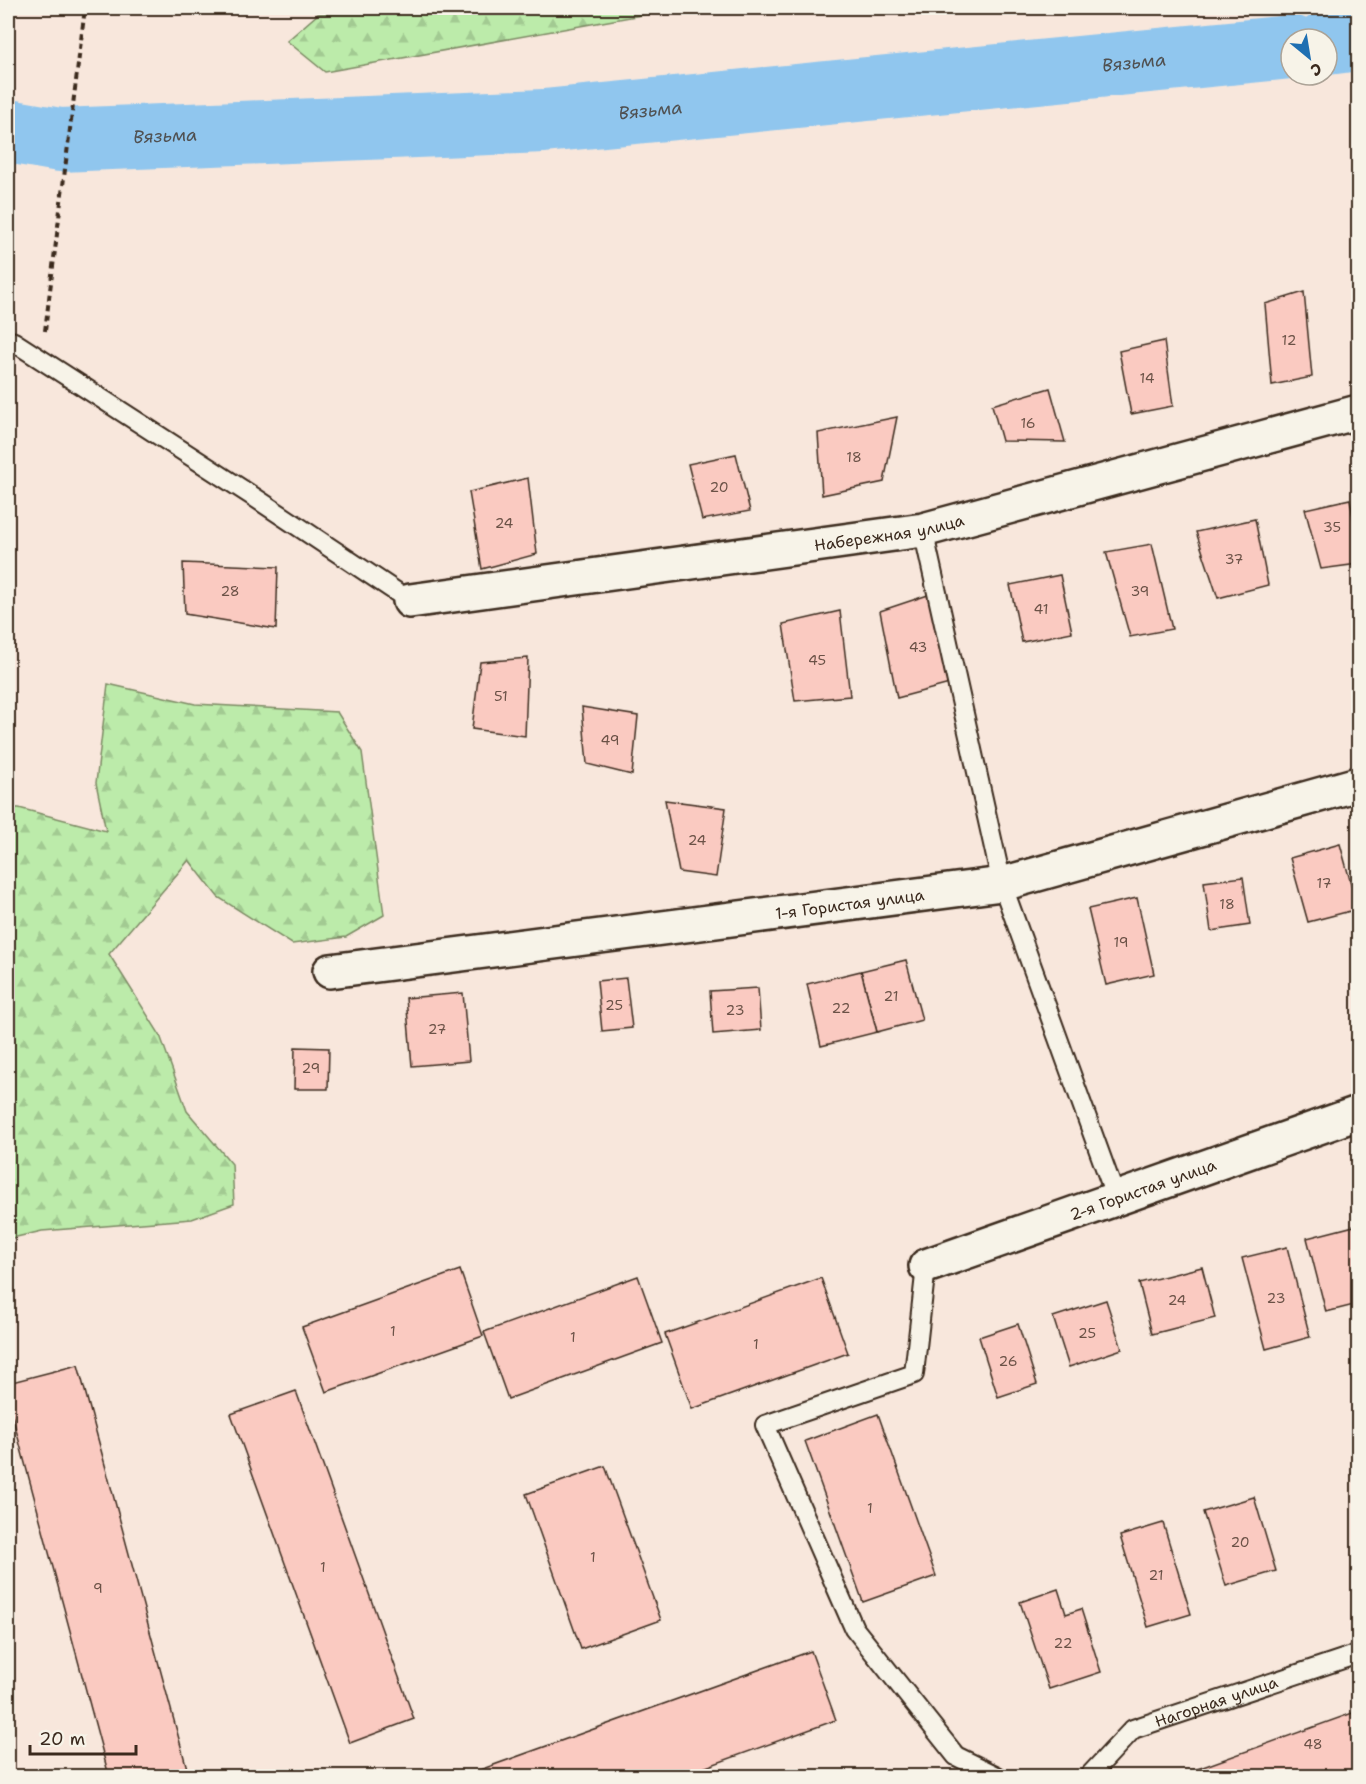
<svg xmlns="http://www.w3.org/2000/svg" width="1366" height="1784" font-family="'Shantell Sans',sans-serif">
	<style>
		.forest { fill: url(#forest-firs); stroke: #7c8a64; stroke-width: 1.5 }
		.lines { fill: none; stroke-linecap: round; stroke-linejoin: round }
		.river { stroke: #90c6ee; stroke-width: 64 }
		.building { fill: #facac1; stroke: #3b2a1e; stroke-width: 1.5 }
		.lane-casing { stroke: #3b2a1e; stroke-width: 22 }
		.street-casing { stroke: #3b2a1e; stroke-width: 38 }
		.path { stroke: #3b2a1e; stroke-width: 4; stroke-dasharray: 6 4.5; stroke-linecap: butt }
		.lane { stroke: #f7f3e8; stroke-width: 18 }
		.street { stroke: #f7f3e8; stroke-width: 33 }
		.labels { text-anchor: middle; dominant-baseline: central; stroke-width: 4.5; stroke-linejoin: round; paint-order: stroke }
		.number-label { font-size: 14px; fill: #6b5247 }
		.street-label { font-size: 16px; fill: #3b2a1e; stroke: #f7f3e8 }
		.water-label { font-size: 18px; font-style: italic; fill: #505152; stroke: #f7f3e8 }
	</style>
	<defs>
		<pattern id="forest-firs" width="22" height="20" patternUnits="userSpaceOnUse" patternTransform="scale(1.5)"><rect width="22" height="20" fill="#bcebaa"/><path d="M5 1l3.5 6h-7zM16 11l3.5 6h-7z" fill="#a2ca92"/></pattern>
	</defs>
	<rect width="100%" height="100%" fill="#f8e7dc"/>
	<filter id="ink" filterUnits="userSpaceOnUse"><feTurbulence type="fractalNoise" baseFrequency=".0167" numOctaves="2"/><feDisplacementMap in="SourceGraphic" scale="12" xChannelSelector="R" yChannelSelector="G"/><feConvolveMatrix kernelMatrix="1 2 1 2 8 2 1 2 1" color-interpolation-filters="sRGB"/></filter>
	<g filter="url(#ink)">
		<g class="forest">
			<polygon points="402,8 680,8 325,72 287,41 318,14"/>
			<polygon points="108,684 195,704 337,712 362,752 384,915 346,937 292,944 218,897 189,860 109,954 160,1035 187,1111 232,1164 234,1204 192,1219 42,1231 8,1239 8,808 19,808 106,831 96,783"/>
		</g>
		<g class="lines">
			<g class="river">
				<polyline points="1327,43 1358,39"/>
				<path id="s1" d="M8,131l52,9 484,-19 747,-74"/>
			</g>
		</g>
		<g class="building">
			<polygon points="1304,292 1312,377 1272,385 1265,304"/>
			<polygon points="1352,334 1358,334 1358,368"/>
			<polygon points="1164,341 1173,406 1131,414 1119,351"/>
			<polygon points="1050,388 1065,442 1002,441 992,405"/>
			<polygon points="897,417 884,482 822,495 818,433"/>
			<polygon points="736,454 750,511 702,520 688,464"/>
			<polygon points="528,478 537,554 482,569 469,492"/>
			<polygon points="1350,499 1358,546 1358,564 1321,569 1305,509"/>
			<polygon points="1255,519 1268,585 1218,598 1196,532"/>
			<polygon points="1152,544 1172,629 1130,637 1106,552"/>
			<polygon points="183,563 278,567 276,629 185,614"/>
			<polygon points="1060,575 1072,632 1022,642 1010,585"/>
			<polygon points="937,592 957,682 897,698 880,611"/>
			<polygon points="840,611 850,696 795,701 783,624"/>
			<polygon points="528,658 525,736 472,729 480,662"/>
			<polygon points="582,707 638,716 632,775 587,764"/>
			<polygon points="665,800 726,808 716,877 679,872"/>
			<polygon points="1340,844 1358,909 1308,922 1290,858"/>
			<polygon points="1243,877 1250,925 1211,931 1204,882"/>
			<polygon points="1137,898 1154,974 1106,985 1088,909"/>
			<polygon points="906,960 922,1020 877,1032 861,971"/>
			<polygon points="861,971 877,1032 821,1046 807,984"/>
			<polygon points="626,978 632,1028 602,1031 597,981"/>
			<polygon points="758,988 761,1030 713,1034 710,991"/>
			<polygon points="463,993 469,1061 412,1066 406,998"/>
			<polygon points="295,1047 329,1048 328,1089 294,1089"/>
			<polygon points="1354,1226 1358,1242 1358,1304 1326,1312 1307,1238"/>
			<polygon points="1287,1247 1310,1337 1266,1349 1242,1258"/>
			<polygon points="1202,1267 1215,1318 1152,1334 1139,1283"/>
			<polygon points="460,1270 483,1336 326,1392 302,1327"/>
			<polygon points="638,1276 662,1343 508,1399 484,1332"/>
			<polygon points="821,1278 848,1353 692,1409 665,1334"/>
			<polygon points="1106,1300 1122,1349 1069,1367 1053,1317"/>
			<polygon points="1018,1324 1037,1384 998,1397 979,1337"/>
			<polygon points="78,1365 189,1776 109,1776 8,1400 8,1383"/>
			<polygon points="296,1391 414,1719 350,1743 231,1414"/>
			<polygon points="878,1414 936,1576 863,1602 805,1441"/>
			<polygon points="605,1466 661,1620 581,1649 526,1494"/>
			<polygon points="1254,1497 1276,1571 1226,1586 1203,1512"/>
			<polygon points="1163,1523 1191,1614 1148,1627 1120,1536"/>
			<polygon points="1058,1589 1066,1614 1081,1609 1101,1672 1049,1689 1020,1602"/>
			<polygon points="811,1651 836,1720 681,1776 463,1776"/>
			<polygon points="1358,1711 1358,1776 1178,1776"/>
		</g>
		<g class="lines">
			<defs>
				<g id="lane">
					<polyline points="8,340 14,342 254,497 410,601"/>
					<polyline points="923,530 1002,884 1116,1198"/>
					<polyline points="926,1266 914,1374 765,1425 854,1628 956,1756 997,1776"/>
					<path id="s2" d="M1089,1776l44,-47 225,-75"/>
				</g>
				<g id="street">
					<path id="s3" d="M410,601l513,-71 435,-118"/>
					<path id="s4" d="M330,971l672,-87 356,-100"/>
					<path id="s5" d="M926,1266l432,-153"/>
				</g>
			</defs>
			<use href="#lane" class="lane-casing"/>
			<use href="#street" class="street-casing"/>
			<polyline class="path" points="45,331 85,8"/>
			<use href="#lane" class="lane"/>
			<use href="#street" class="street"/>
		</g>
	</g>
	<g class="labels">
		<g class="number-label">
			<text x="1289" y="340">12</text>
			<text x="1147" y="378">14</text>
			<text x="1028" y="423">16</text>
			<text x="854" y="457">18</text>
			<text x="719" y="487">20</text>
			<text x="504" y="523">24</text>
			<text x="1332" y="527">35</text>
			<text x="1234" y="559">37</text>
			<text x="230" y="591">28</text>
			<text x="1140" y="591">39</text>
			<text x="1041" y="609">41</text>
			<text x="918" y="647">43</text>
			<text x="817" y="660">45</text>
			<text x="501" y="696">51</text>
			<text x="610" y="740">49</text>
			<text x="697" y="840">24</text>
			<text x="1324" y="883">17</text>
			<text x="1227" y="904">18</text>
			<text x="1121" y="942">19</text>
			<text x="891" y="996">21</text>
			<text x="614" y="1005">25</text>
			<text x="841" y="1008">22</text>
			<text x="735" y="1010">23</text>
			<text x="437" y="1029">27</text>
			<text x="311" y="1068">29</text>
			<text x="1276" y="1298">23</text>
			<text x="1177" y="1300">24</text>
			<text x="393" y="1331">1</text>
			<text x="1087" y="1333">25</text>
			<text x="573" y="1337">1</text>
			<text x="756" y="1344">1</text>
			<text x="1008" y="1361">26</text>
			<text x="870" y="1508">1</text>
			<text x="1240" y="1542">20</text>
			<text x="593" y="1557">1</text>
			<text x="323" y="1567">1</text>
			<text x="1156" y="1575">21</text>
			<text x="98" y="1588">9</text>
			<text x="1063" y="1643">22</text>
			<text x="1313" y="1744">48</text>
		</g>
		<g class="street-label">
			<text stroke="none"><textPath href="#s3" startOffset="484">Набережная улица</textPath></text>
			<text stroke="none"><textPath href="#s4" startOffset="524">1-я Гористая улица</textPath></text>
			<text stroke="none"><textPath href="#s5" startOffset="230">2-я Гористая улица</textPath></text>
			<text stroke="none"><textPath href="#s2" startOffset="152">Нагорная улица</textPath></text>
		</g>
		<g class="water-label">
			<text stroke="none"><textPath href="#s1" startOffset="1130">Вязьма</textPath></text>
			<text stroke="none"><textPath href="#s1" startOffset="644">Вязьма</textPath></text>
			<text stroke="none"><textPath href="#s1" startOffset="158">Вязьма</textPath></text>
		</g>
	</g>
	<rect width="1366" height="1784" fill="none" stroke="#f7f3e8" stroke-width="30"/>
	<rect x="15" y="15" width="1336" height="1754" fill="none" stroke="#3b2a1e" stroke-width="2" filter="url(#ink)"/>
	<g transform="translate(1309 57) rotate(150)"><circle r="28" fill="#f7f3e8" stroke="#aca397" stroke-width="1.5"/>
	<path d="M0-4.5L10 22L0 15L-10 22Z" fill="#1f6fb2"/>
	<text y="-9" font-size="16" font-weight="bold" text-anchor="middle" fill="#3b2a1e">С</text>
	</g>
	<path d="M30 1745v9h106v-9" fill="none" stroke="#3b2a1e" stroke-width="3"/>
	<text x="39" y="1745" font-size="18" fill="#3b2a1e" stroke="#f7f3e8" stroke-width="4.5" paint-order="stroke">20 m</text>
</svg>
